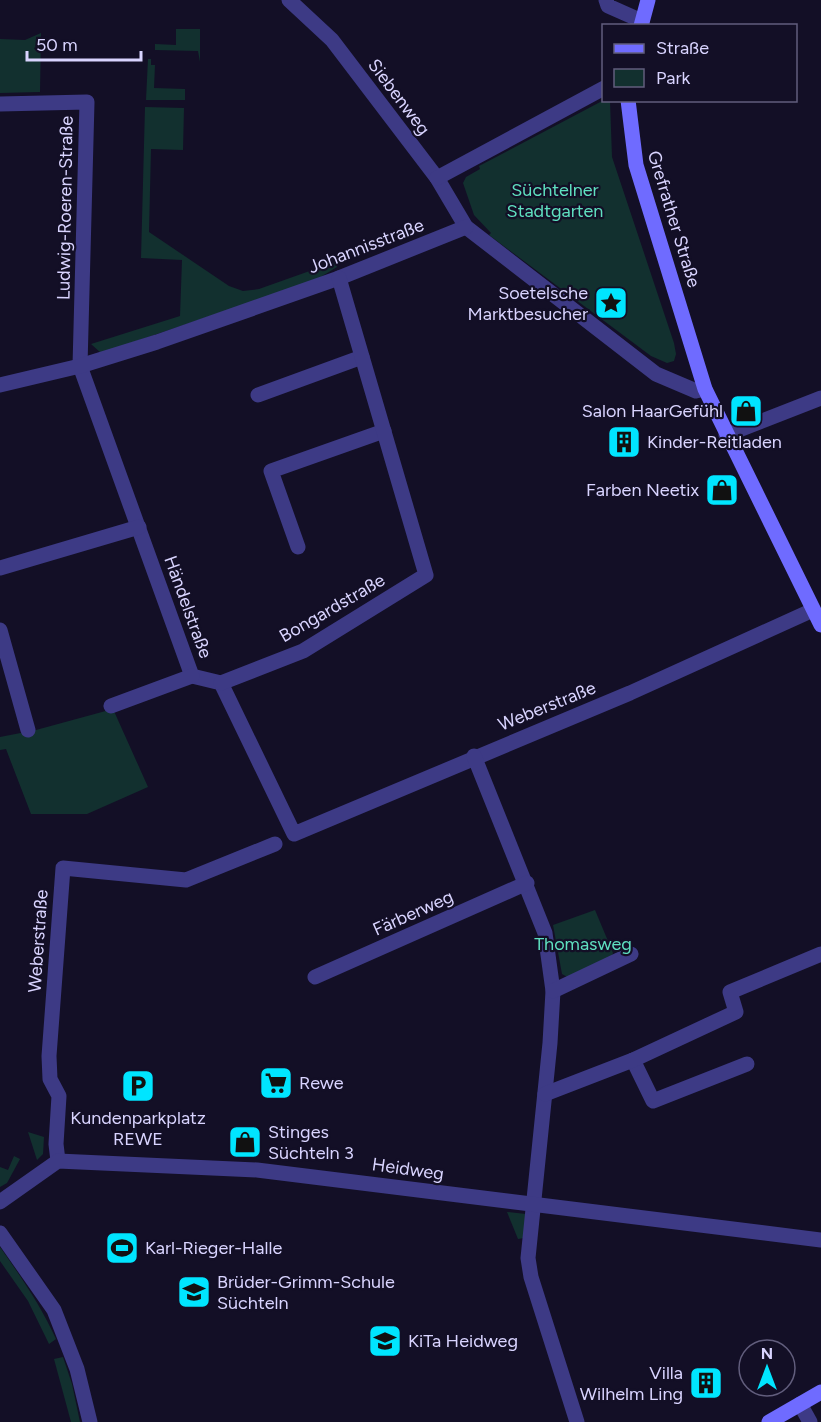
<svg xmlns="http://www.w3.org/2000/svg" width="821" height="1422" font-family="Figtree,sans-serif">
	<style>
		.green { fill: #12302f }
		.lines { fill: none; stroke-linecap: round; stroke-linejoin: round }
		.street { stroke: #3d3a85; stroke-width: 15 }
		.secondary { stroke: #6f6bff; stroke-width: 15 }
		.labels { text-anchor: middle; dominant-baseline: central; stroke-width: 4.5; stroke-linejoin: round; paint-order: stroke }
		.street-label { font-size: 18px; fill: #d9d4ff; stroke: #130f26 }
		.park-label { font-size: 18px; fill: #5fe0c0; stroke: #130f26 }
		.poi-label { font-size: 18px; fill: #d9d4ff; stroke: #130f26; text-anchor: start }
	</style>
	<rect width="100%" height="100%" fill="#130f26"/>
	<g class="green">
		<polygon points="176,29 200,29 200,62 198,51 155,50 155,44 176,45"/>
		<polygon points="41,33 40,92 0,93 0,39 25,40"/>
		<polygon points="148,59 151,59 151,65 155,65 154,88 185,89 185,100 146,100"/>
		<polygon points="604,100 610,101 612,157 674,343 676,354 674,361 667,363 651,356 489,235 491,233 474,215 463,183 466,177 480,169 479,166"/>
		<polygon points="145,107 184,108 183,150 151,149 149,232 229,286 243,291 259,289 335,262 337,267 314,281 101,353 91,344 180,316 182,260 141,258"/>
		<polygon points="113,709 148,787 87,814 31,814 6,749 0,750 0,737 36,730"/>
		<polygon points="595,910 613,953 610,960 569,978 562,974 553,925"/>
		<polygon points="28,1132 44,1137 43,1154 37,1160"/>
		<polygon points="14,1156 20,1159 7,1183 0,1187 0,1167 8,1170"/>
		<polygon points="507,1212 526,1214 524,1238 518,1239"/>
		<path d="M0,1247c21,30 41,59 56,92l-7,5 -21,-43 -28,-40z"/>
		<polygon points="63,1357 72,1384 80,1422 71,1422 54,1359"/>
	</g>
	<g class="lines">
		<g class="street">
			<polyline points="289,0 332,40 437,178 466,227 656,374 696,391 705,389"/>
			<polyline points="606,0 608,6 642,21"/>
			<polyline points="0,104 87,102 80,366 192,676 221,683 294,834 630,693 813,610"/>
			<polyline points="437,178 604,88"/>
			<polyline points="0,385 80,366 157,342 339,278 466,227"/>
			<polyline points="258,395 362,357"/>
			<polyline points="726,435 821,398"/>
			<polyline points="298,547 271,471 384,431"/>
			<polyline points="0,568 139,527"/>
			<polyline points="0,630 28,730"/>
			<polyline points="221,683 303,651 426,575 339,278"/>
			<polyline points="111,706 192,676"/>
			<polyline points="474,756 545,933 553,991 550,1043 528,1258 531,1277 577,1422"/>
			<polyline points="315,977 527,883"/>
			<polyline points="553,991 631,954"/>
			<polyline points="633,1060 653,1101 747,1064"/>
			<polyline points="545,1094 633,1060 736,1012 730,992 821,954"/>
			<polyline points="58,1161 56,1144 59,1096 50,1079 49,1056 63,868 186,880 275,844"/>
			<polyline points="0,1202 58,1161 257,1170 821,1240"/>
			<polyline points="0,1233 54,1310 77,1369 90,1422"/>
			<polyline points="800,1404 810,1422"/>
		</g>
		<g class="secondary">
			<polyline points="641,26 648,0"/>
			<polyline points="628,100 636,165 705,389 821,625"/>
			<polyline points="769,1422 821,1392"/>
		</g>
	</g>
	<defs>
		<symbol id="sight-square" viewBox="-11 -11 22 22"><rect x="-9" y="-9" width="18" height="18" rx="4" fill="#00e5ff" stroke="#130f26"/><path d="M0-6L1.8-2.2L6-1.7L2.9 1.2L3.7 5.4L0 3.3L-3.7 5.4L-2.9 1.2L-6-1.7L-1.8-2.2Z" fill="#111"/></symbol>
		<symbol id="shop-square" viewBox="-11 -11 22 22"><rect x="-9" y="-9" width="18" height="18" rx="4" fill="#00e5ff" stroke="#130f26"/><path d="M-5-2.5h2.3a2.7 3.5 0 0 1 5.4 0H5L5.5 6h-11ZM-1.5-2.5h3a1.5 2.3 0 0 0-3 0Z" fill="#111"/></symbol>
		<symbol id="building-square" viewBox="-11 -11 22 22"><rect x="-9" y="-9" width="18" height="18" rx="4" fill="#00e5ff" stroke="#130f26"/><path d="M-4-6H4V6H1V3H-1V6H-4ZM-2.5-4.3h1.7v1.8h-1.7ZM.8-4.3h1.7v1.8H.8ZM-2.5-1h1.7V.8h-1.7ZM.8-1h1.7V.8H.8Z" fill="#111"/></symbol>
		<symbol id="supermarket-square" viewBox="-11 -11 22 22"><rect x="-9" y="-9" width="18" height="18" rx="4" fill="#00e5ff" stroke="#130f26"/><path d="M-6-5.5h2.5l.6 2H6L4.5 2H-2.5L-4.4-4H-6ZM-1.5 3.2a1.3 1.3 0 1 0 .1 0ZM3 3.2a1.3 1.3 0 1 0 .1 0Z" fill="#111"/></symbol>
		<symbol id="parking-square" viewBox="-11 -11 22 22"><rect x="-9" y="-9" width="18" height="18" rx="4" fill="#00e5ff" stroke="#130f26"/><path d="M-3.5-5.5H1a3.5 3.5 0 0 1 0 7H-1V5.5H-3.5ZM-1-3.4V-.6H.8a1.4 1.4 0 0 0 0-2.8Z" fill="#111"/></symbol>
		<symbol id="stadium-square" viewBox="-11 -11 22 22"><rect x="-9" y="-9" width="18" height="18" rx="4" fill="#00e5ff" stroke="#130f26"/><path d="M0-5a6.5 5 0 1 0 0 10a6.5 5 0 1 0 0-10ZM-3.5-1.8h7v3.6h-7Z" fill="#111"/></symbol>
		<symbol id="school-square" viewBox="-11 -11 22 22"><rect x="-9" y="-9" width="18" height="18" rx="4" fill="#00e5ff" stroke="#130f26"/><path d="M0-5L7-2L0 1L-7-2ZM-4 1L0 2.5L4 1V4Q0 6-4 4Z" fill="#111"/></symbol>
	</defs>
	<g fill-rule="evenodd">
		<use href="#sight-square" x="592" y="284" width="38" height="38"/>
		<use href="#shop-square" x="727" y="392" width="38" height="38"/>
		<use href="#building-square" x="605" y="423" width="38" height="38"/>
		<use href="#shop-square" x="703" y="471" width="38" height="38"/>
		<use href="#supermarket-square" x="257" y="1064" width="38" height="38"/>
		<use href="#parking-square" x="119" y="1067" width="38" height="38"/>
		<use href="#shop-square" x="226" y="1123" width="38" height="38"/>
		<use href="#stadium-square" x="103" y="1229" width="38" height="38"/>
		<use href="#school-square" x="175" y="1273" width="38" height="38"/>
		<use href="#school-square" x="366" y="1322" width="38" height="38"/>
		<use href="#building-square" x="687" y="1364" width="38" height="38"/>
	</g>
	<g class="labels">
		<g class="street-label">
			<text transform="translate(399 97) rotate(53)">Siebenweg</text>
			<text transform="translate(65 208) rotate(-89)">Ludwig-Roeren-Straße</text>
			<text transform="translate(674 219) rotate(73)">Grefrather Straße</text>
			<text transform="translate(366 246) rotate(-21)">Johannisstraße</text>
			<text transform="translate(188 607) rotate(70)">Händelstraße</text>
			<text transform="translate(332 608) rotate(-30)">Bongardstraße</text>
			<text transform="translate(547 706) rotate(-22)">Weberstraße</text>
			<text transform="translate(413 913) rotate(-24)">Färberweg</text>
			<text transform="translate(38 941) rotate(-86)">Weberstraße</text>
			<text transform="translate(408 1169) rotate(8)">Heidweg</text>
		</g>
		<g class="park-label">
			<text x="555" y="190">Süchtelner<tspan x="555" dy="21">Stadtgarten</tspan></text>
			<text x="583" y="944">Thomasweg</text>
		</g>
		<g class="poi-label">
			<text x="588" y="293" text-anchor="end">Soetelsche<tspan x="588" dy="21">Marktbesucher</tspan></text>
			<text x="723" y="411" text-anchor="end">Salon HaarGefühl</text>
			<text x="647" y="442">Kinder-Reitladen</text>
			<text x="699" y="490" text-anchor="end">Farben Neetix</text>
			<text x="299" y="1083">Rewe</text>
			<text x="138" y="1118" text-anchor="middle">Kundenparkplatz<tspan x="138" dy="21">REWE</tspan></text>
			<text x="268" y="1132">Stinges<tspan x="268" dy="21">Süchteln 3</tspan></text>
			<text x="145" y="1248">Karl-Rieger-Halle</text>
			<text x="217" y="1282">Brüder-Grimm-Schule<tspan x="217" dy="21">Süchteln</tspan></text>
			<text x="408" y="1341">KiTa Heidweg</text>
			<text x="683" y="1373" text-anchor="end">Villa<tspan x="683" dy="21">Wilhelm Ling</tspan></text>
		</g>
	</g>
	<rect x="602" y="24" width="195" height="78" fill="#130f26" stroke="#625e7d" stroke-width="1.5"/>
	<rect x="614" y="44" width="30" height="9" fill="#6f6bff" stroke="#625e7d" stroke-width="1.5"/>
	<text x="656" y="54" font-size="18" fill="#d9d4ff">Straße</text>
	<rect x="614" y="69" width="30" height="18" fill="#12302f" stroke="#625e7d" stroke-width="1.5"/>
	<text x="656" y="84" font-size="18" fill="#d9d4ff">Park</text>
	<g transform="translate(767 1368)"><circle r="28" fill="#130f26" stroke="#625e7d" stroke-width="1.5"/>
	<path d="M0-4.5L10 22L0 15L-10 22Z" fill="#00e5ff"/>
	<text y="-9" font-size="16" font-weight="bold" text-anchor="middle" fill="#d9d4ff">N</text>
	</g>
	<path d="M27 51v9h114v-9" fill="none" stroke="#d9d4ff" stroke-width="3"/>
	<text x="36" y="51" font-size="18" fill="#d9d4ff" stroke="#130f26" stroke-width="4.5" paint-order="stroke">50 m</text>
</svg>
